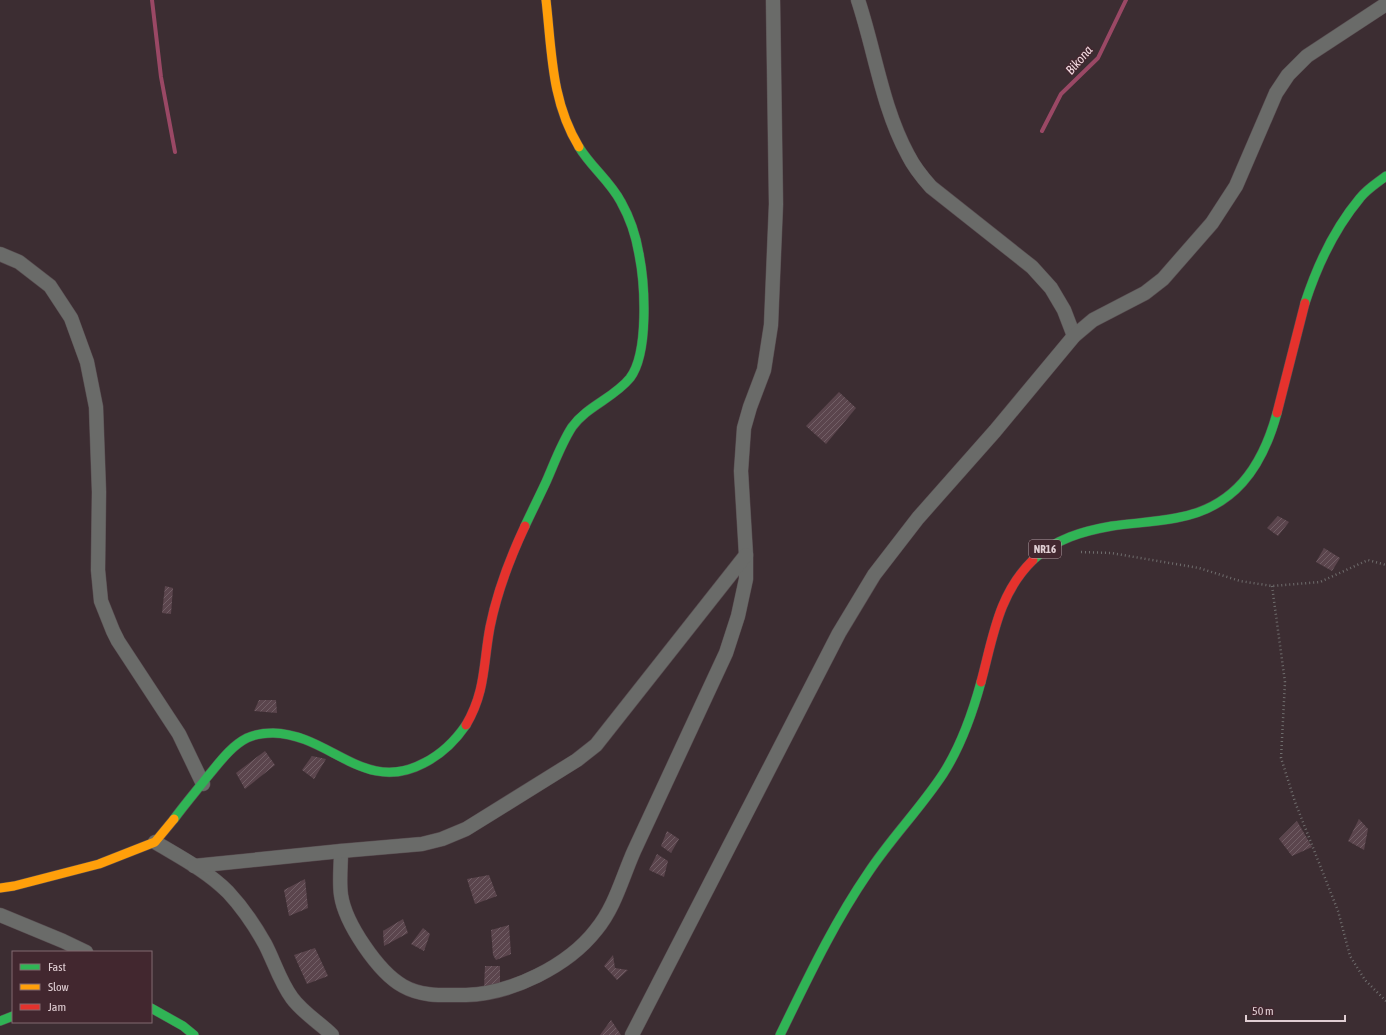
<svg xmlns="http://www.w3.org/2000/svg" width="1386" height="1035" font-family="'Asap Condensed',sans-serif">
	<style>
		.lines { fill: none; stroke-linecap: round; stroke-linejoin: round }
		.stream { stroke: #9a4865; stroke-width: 4 }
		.building { fill: url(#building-hatch) }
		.street-casing { stroke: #584c50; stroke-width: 15 }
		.fast-casing { stroke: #584c50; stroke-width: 10 }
		.slow-casing { stroke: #584c50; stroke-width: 10 }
		.jam-casing { stroke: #584c50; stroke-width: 10 }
		.path { stroke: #6f6d6d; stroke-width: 2.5; stroke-dasharray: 1 3; stroke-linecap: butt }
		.street { stroke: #6a6b69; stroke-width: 14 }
		.fast { stroke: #30b455; stroke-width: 9 }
		.slow { stroke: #ff9f0a; stroke-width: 9 }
		.jam { stroke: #e5322d; stroke-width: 9 }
		.labels { text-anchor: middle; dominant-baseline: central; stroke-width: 3; stroke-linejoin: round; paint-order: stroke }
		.shield { fill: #42272f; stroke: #b19ca2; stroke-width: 1 }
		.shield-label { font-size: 11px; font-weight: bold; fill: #e0ced3 }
		.water-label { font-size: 13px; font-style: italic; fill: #f4dae1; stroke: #42272f }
	</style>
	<defs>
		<pattern id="building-hatch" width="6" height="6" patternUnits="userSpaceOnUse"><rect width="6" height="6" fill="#5b454d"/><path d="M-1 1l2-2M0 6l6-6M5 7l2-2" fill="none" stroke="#725f66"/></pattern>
	</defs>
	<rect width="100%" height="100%" fill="#3c2d32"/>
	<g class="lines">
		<g class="stream">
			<polyline points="152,0 161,77 175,152"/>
			<polyline points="1042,131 1061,94 1098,58 1126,0"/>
		</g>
	</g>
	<g class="building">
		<polygon points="839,392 856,408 826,444 806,426"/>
		<polygon points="1278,516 1289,522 1278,536 1267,528"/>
		<polygon points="1324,548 1340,558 1332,571 1316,562"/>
		<polygon points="165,586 173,588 171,614 162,613"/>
		<polygon points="259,700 276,700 277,713 254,711"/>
		<polygon points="265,751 275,765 245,789 236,773"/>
		<polygon points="312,756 326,759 314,779 302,770"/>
		<polygon points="1359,819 1368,829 1364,850 1348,841"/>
		<polygon points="1297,821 1312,847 1292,856 1279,839"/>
		<polygon points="667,831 679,839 671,853 661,846"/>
		<polygon points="657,854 668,861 664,877 649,870"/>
		<polygon points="489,875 497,896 475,904 467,879"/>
		<polygon points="305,879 308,908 289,916 284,890"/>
		<polygon points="403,919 408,933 384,946 383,931"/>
		<polygon points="509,925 511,954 496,960 493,955 491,930"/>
		<polygon points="423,928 430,934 424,951 411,944"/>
		<polygon points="315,948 328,976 307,984 294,955"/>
		<polygon points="613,955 615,968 628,970 617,980 604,966"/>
		<polygon points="485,966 500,966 500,984 484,988"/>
		<polygon points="611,1020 621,1035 600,1035"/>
	</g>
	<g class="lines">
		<defs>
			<g id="street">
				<path d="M858,0c17,51 24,107 50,155 6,12 14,22 23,32l101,80 19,21 13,22 10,26"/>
				<polyline points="0,254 19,262 50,286 71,318 87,362 96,407 99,492 98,570 101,601 113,631 118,641 179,734 203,784"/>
				<path d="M155,842c25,15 52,29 73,50 14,15 27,34 37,52 9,17 15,38 27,54 11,15 28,25 40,37"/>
				<path d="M341,851c0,14 -2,30 0,44 4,28 37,77 62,91 19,11 41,9 63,9 45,-1 102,-29 130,-65 19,-23 26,-52 38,-79 31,-66 61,-132 92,-198l12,-37 8,-37v-24l-5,-84 3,-43 6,-21 14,-37 7,-45 5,-121 -3,-204"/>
				<polyline points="194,866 341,851 422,844 442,839 466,829 577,760 596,745 746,555"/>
				<polyline points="0,915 63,941 86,952"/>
				<polyline points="632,1035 839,633 874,575 918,518 995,431 1074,336 1093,320 1145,293 1163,279 1212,223 1236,186 1276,93 1288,75 1307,56 1386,4"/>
			</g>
			<g id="fast">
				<path d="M1305,303c12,-37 30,-75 55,-105 7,-9 17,-15 26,-22"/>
				<path d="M525,526c7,-15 14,-29 21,-44 8,-18 15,-38 26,-55 15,-21 42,-29 58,-49 19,-25 15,-94 9,-124 -3,-18 -9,-36 -18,-52 -11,-21 -30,-35 -42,-55"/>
				<path d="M1033,560c22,-21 50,-29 79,-34 22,-3 43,-4 64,-8 58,-10 86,-50 101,-105"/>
				<path d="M174,819c11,-15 23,-29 34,-43 11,-13 23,-30 39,-38 8,-4 17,-5 26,-5 57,1 91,62 151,30 18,-9 31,-22 42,-38"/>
				<polyline points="151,1008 183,1026 194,1035"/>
				<polyline points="0,1021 13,1016"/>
				<path d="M780,1035c27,-55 53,-111 88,-162 23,-35 52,-64 75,-99 18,-28 29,-59 38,-92"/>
			</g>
			<g id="slow">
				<path d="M546,0c6,52 5,101 33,147"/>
				<polyline points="0,888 14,886 99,864 155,842 174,819"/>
			</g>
			<g id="jam">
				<polyline points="1277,413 1305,303"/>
				<path d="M981,682c12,-44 17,-88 52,-122"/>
				<path d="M466,725c20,-34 17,-61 24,-98 7,-35 20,-69 35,-101"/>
			</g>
		</defs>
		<use href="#street" class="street-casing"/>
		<use href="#fast" class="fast-casing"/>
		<use href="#slow" class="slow-casing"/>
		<use href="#jam" class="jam-casing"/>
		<g class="path">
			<polyline points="1081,552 1111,553 1199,568 1240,581 1272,586 1320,582 1368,560 1386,565"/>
			<polyline points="1272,586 1285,682 1281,758 1295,802 1338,911 1350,956 1365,980 1386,1001"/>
		</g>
		<use href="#street" class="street"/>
		<use href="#fast" class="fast"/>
		<use href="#slow" class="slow"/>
		<use href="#jam" class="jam"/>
	</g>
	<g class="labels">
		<rect class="shield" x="1029" y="540" width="32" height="18" rx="3"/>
		<g class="shield-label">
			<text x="1045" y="549">NR16</text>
		</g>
		<g class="water-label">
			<text transform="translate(1079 60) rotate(-49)">Bikona</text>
		</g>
	</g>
	<rect x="12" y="951" width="140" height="72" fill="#42272f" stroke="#816a71"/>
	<rect x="20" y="964" width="20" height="6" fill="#30b455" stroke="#816a71"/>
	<text x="48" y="971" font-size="12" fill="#e0ced3">Fast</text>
	<rect x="20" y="984" width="20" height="6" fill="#ff9f0a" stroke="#816a71"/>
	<text x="48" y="991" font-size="12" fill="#e0ced3">Slow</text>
	<rect x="20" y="1004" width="20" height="6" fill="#e5322d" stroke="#816a71"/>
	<text x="48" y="1011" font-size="12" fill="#e0ced3">Jam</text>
	<path d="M1246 1015v6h99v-6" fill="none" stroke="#e0ced3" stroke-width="2"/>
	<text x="1252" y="1015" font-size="12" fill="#e0ced3" stroke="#42272f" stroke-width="3" paint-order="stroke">50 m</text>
</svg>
